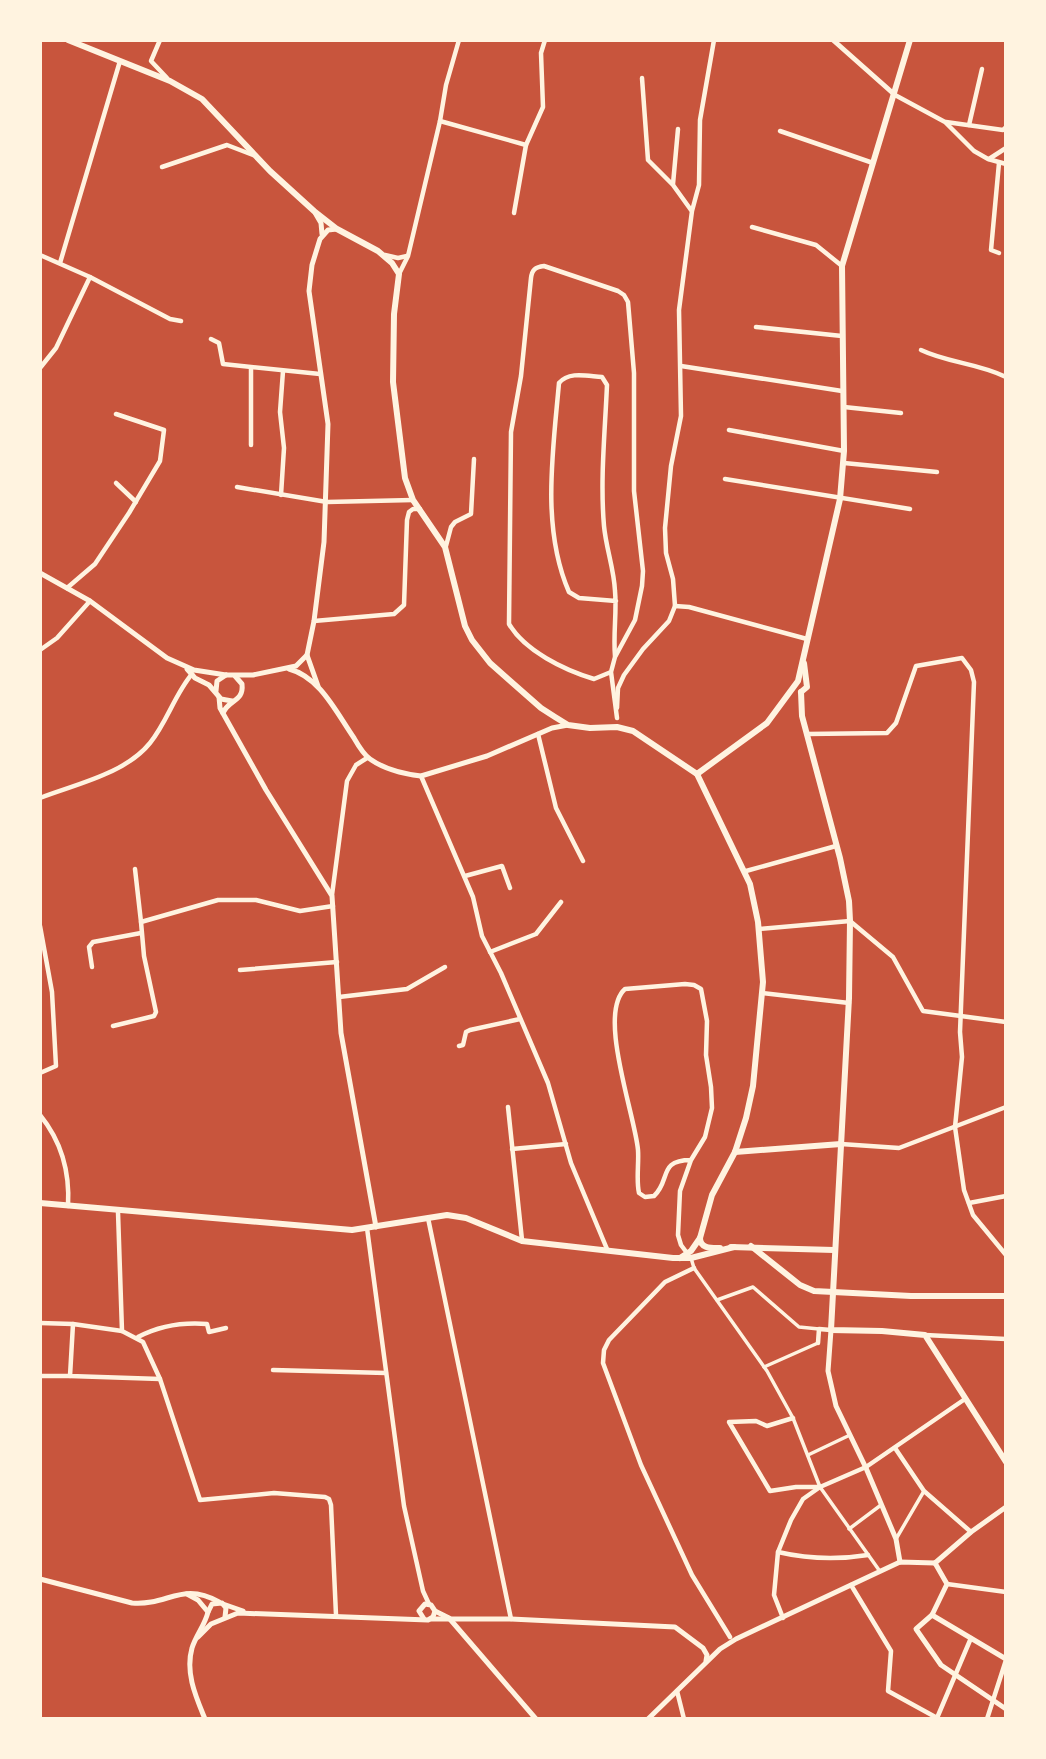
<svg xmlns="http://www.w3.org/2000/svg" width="1046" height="1759" font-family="'DM Sans',sans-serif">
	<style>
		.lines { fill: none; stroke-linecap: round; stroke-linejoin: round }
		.pedestrian { stroke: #fff3e0; stroke-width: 3.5 }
		.minor { stroke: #fff3e0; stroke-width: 4.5 }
		.tertiary { stroke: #fff3e0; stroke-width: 5 }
		.secondary { stroke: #fff3e0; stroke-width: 6 }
	</style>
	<rect width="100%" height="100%" fill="#c8553d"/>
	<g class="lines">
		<g class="pedestrian">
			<polyline points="691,1258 694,1268 767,1371 793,1418 820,1487 879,1570"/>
			<polyline points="717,1300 753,1287 799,1327 819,1329"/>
			<polyline points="764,1367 818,1343"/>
			<polyline points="808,1455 850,1435"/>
			<polyline points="849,1529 881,1505"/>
			<polyline points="896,1539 924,1491"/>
		</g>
		<g class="minor">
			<polyline points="160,40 151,61 167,78"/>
			<polyline points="642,78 648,160 673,185 691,210"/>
			<polyline points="895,95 945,122 974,151 988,159 1006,164"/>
			<polyline points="440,121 526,145"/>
			<polyline points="946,122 1003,130 1006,127"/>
			<polyline points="969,125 982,69"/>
			<polyline points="780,131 873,163"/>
			<polyline points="989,159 1006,148"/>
			<polyline points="162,167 227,145 253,155"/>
			<polyline points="673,184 678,129"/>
			<polyline points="514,213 526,145 543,107 541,53 545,40"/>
			<polyline points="752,227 816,245 842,266"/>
			<polyline points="999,253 991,250 999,163"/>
			<polyline points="40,255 90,277 170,319 181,321"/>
			<polyline points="385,255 398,258 407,256"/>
			<polyline points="60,263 120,61"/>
			<polyline points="399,274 408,256 440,121 446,85 459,40"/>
			<polyline points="756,327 842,336"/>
			<polyline points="211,339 219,343 223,364 320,374"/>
			<path d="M921,350c27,13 57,13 85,27"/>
			<polyline points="681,366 842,391"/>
			<polyline points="40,368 56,348 90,277"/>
			<polyline points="844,407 901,413"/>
			<polyline points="729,430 844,451"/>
			<polyline points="251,445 251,368"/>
			<polyline points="844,463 937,472"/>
			<polyline points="725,479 910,509"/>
			<polyline points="116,483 136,502"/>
			<polyline points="237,487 327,502 413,500"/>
			<polyline points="281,495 284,448 280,412 283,371"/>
			<polyline points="446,546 451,527 455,522 471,514 474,459"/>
			<polyline points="67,588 95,564 129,513 160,461 164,430 116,414"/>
			<polyline points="675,606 689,607 807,639"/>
			<polyline points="314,621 394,614 404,605 407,520 409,512 413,509 420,509"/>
			<polyline points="40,650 57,638 90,601"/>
			<path d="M615,656c-2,-22 2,-44 0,-65 -1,-22 -9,-43 -11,-65 -4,-46 1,-94 3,-141l-5,-8c-15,-1 -33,-6 -43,6 -6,68 -18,145 10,209l10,6 37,3"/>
			<path d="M611,672l-17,7c-30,-9 -69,-28 -85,-55l2,-192 10,-56 10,-98c1,-8 4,-11 13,-12l74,25 6,4 4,7 6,71v118l9,80 -1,15 -7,34 -20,37 -4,15 6,46"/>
			<polyline points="617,708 618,688 624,675 643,649 669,621 675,606 673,579 666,553 665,528 671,466 681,416 679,310 692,211 699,185 700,120 714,40"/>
			<polyline points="538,734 556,808 583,861"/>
			<polyline points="807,734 887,733 896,723 916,666 962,658 971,670 974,682 960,1032 962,1057 955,1127 964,1190 973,1215 1006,1255"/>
			<polyline points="421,776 473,897 482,936 501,973 548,1083 571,1163 607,1249"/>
			<path d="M40,798c36,-14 85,-24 110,-55 17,-21 25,-49 42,-69"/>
			<polyline points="135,869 141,922 218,900 256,900 300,911 333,906"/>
			<polyline points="746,871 836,846"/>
			<polyline points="465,876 502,866 510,888"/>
			<polyline points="332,895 347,781 356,765 367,758"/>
			<polyline points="40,926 52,992 56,1066 40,1073"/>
			<polyline points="759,929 850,921 893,957 923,1011 1006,1022"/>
			<polyline points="490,952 536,934 561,902"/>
			<polyline points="92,967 89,947 93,942 141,933"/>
			<polyline points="240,970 337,962"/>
			<polyline points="762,993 849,1003"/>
			<polyline points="339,997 407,989 445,967"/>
			<polyline points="113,1026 154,1016 156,1012 144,956 141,922"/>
			<polyline points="459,1046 463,1045 466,1032 470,1030 520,1019"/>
			<polyline points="508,1107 522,1240"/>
			<path d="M40,1115c22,27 30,57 28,91"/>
			<polyline points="841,1144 899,1148 1006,1107"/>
			<polyline points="512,1149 566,1144"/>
			<polyline points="969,1203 1006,1196"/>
			<polyline points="118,1212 122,1331 143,1342 160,1379 200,1500 274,1493 325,1497 329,1499 331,1505 336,1615"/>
			<polyline points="428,1218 511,1619"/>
			<polyline points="367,1228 404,1506 423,1591 429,1604"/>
			<path d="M687,1253l-6,-8 -3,-10 2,-44 11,-31 14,-23 7,-29 -1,-21 -5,-32 1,-34 -6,-32 -7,-4 -9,-1 -60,5c-28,25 10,126 13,161 1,14 -2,30 1,43l6,4 9,-1c17,-16 4,-36 37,-36"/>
			<polyline points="694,1268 665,1282 609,1340 604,1350 603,1363 641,1465 692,1575 730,1637"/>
			<polyline points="40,1323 73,1324 122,1331"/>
			<polyline points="73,1324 70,1376 160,1379"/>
			<polyline points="925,1335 1006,1339"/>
			<path d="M138,1337c21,-11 44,-15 69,-13l2,8 17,-4"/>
			<polyline points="818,1343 819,1329 831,1330"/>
			<polyline points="273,1370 386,1373"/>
			<polyline points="40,1376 70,1376"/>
			<polyline points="793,1418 767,1426 756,1421 729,1422 770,1491 796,1487 819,1487"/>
			<polyline points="895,1448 924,1491 971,1532"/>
			<path d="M778,1552c30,7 59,8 90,3"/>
			<polyline points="947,1584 1006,1592"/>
			<polyline points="851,1585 891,1651 888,1691 939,1719"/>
			<polyline points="783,1618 774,1595 778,1552 791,1520 803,1499 820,1487 866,1467 965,1399"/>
			<polyline points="677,1691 684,1719"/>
			<polyline points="937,1718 971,1638"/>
			<polyline points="987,1719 1006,1660"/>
		</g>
		<g class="tertiary">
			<polyline points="833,40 895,95"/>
			<polyline points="314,211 321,223 322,234"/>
			<polyline points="40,573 90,601 167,658 194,670 226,675 253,675 296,666 307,655"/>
			<polyline points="187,669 195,678 209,685 221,699 232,701"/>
			<path d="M289,669c31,8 47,43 65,69 4,7 9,16 16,21 14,10 34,15 51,17l66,-20 65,-28 16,-3"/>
			<polyline points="318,686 307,655 314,621 324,542 328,424 309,291 312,265 320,239 328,230 337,229"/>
			<polyline points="216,691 217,681 226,675"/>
			<polyline points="219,697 220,708 266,790 332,896 341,1033 376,1227"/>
			<path d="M223,713c6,-14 21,-11 19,-29l-7,-8"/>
			<polyline points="831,1330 828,1371 836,1406 866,1468 896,1539 900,1562"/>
			<polyline points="935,1563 947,1584 932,1615 916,1629 941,1665 1006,1709"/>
			<polyline points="935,1563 971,1532 1006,1507"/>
			<path d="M40,1579l92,24c36,3 50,-22 87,-1"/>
			<path d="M187,1594l11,6 10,12c-3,13 -12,23 -16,36 -7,25 4,49 13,71"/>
			<polyline points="223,1604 243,1611"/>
			<polyline points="208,1612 212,1604 222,1603 226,1608 225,1617"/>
			<polyline points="932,1615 1006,1659"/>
			<polyline points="424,1619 419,1611 425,1604 431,1605 435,1611 449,1618 536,1719"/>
			<polyline points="431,1619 511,1619 675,1627 703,1648 707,1655 706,1661"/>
			<polyline points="198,1637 211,1624 238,1613 428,1620 433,1617 435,1611"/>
			<polyline points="648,1719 720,1649 736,1639 900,1562 935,1563"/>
		</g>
		<g class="secondary">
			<polyline points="68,40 170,81 202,99 270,171 314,211 337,229 378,251 392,263 399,274 394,314 393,382 405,478 413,500 445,547 465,626 472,640 490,663 541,708 555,717 568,725 590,728 617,727 633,731 697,774 750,884 758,922 763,982 753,1086 746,1118 735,1152 712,1195 700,1238 691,1251 680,1258"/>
			<polyline points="801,692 802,716 840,858 849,901 850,921 849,998 831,1330 882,1331 925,1335 1006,1462"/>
			<polyline points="801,692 807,687 804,663"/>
			<polyline points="697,774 767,723 798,681 840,499 844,451 842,266 910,40"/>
			<polyline points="735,1152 841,1144"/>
			<polyline points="40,1203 352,1230 447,1215 466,1218 522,1241 673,1258 691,1258 734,1247"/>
			<path d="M700,1238c0,11 12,10 20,10"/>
			<polyline points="751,1246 800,1285 814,1291 911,1296 1006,1296"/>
			<polyline points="731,1247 834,1250"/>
		</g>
	</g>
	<rect width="1046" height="1759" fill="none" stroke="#fff3e0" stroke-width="84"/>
</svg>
